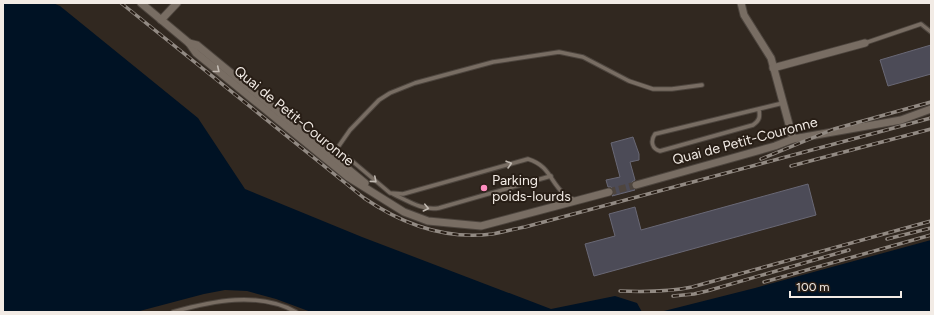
<svg xmlns="http://www.w3.org/2000/svg" width="934" height="315" font-family="Figtree,sans-serif">
	<style>
		.water { fill: #001224 }
		.building { fill: #4c4b57; stroke: #696875 }
		.lines { fill: none; stroke-linecap: round; stroke-linejoin: round }
		.minor-tunnel { stroke: #4e453e; stroke-width: 7; stroke-dasharray: 7 3.5; stroke-linecap: butt }
		.service-casing { stroke: #4d453e; stroke-width: 5.5 }
		.minor-casing { stroke: #4d453e; stroke-width: 9 }
		.service { stroke: #786d63; stroke-width: 3.5 }
		.minor { stroke: #786d63; stroke-width: 7 }
		.rail-casing { stroke: #928a83; stroke-width: 3.5 }
		.rail { stroke: #281e16; stroke-width: 2; stroke-dasharray: 6; stroke-linecap: butt }
		.oneway { stroke: #c1b9b1 }
		.poi-dot { fill: #fd8ebf; stroke: #281e16; stroke-width: 1.5 }
		.labels { text-anchor: middle; dominant-baseline: central; stroke-width: 4; stroke-linejoin: round; paint-order: stroke }
		.street-label { font-size: 14px; fill: #f2ebe5; stroke: #281e16 }
		.poi-label { font-size: 14px; fill: #f2ebe5; stroke: #281e16; text-anchor: start }
	</style>
	<rect width="100%" height="100%" fill="#312820"/>
	<g class="water">
		<polygon points="3,3 53,3 60,6 198,118 245,189 362,237 551,309 615,296 637,303 642,312 311,312 276,299 247,291 225,290 204,294 136,312 3,312"/>
		<polygon points="931,240 931,312 660,312 755,288"/>
	</g>
	<g class="building">
		<polygon points="931,45 931,74 888,86 880,60"/>
		<polygon points="633,137 639,154 639,160 630,162 635,180 632,182 631,186 635,190 612,196 614,194 614,190 611,187 608,187 606,180 620,177 611,143"/>
		<polygon points="808,184 816,215 594,276 585,244 615,236 609,214 635,207 641,230"/>
	</g>
	<g class="lines">
		<polyline class="minor-tunnel" points="609,192 636,185"/>
		<defs>
			<g id="service">
				<polyline points="865,43 921,24 931,32"/>
				<path d="M759,109c1,8 1,11 -6,16l-93,26c-8,-2 -10,-10 -5,-17l128,-31"/>
				<polyline points="336,150 350,130 379,100 390,93 415,83 493,62 559,52 583,57 629,81 653,89 672,89 702,85"/>
				<path d="M327,152l9,-2 9,5 45,38 13,1 125,-35c22,7 21,21 36,35 3,3 7,4 11,6"/>
				<path d="M393,194c15,7 30,17 46,14l112,-32"/>
				<path d="M173,312c39,-11 85,-21 123,0"/>
			</g>
			<g id="minor">
				<polyline points="141,3 189,43 196,53 348,177 404,212 428,221 481,226 609,192"/>
				<polyline points="741,3 744,15 771,58 793,139"/>
				<polyline points="161,20 177,3"/>
				<polyline points="189,43 197,45 365,183"/>
				<polyline points="773,68 865,43"/>
				<polyline points="636,185 775,146 793,139 901,120 931,109"/>
			</g>
		</defs>
		<use href="#service" class="service-casing"/>
		<use href="#minor" class="minor-casing"/>
		<use href="#service" class="service"/>
		<use href="#minor" class="minor"/>
		<defs>
			<g id="rail">
				<path d="M121,3l243,195c38,26 81,42 128,36 11,-2 22,-5 33,-7l406,-109"/>
				<polyline points="761,159 834,129 931,102"/>
				<polyline points="791,166 931,129"/>
				<polyline points="887,239 931,228"/>
				<polyline points="764,282 931,235"/>
				<path d="M620,291c25,1 48,1 72,-4l239,-66"/>
				<polyline points="673,296 694,294 707,291 849,250"/>
			</g>
		</defs>
		<use href="#rail" class="rail-casing"/>
		<use href="#rail" class="rail"/>
	</g>
	<defs><path id="oneway-chevron" d="M-2-3.5L2.5 0L-2 3.5" fill="none" stroke-width="1.6" stroke-linecap="round" stroke-linejoin="round"/></defs>
	<g class="oneway">
		<use href="#oneway-chevron" transform="translate(217 70) rotate(39)"/>
		<use href="#oneway-chevron" transform="translate(509 164) rotate(-16)"/>
		<use href="#oneway-chevron" transform="translate(374 180) rotate(41)"/>
		<use href="#oneway-chevron" transform="translate(426 208) rotate(13)"/>
	</g>
	<circle class="poi-dot" cx="484" cy="188" r="4"/>
	<g class="labels">
		<g class="street-label">
			<text transform="translate(294 116) rotate(39)">Quai de Petit-Couronne</text>
			<text transform="translate(745 141) rotate(-15)">Quai de Petit-Couronne</text>
		</g>
		<g class="poi-label">
			<text x="492" y="180">Parking<tspan x="492" dy="16">poids-lourds</tspan></text>
		</g>
	</g>
	<rect width="934" height="315" fill="none" stroke="#f2ebe5" stroke-width="8"/>
	<path d="M790 291v6h111v-6" fill="none" stroke="#f2ebe5" stroke-width="2"/>
	<text x="796" y="291" font-size="12" fill="#f2ebe5" stroke="#281e16" stroke-width="3" paint-order="stroke">100 m</text>
</svg>
